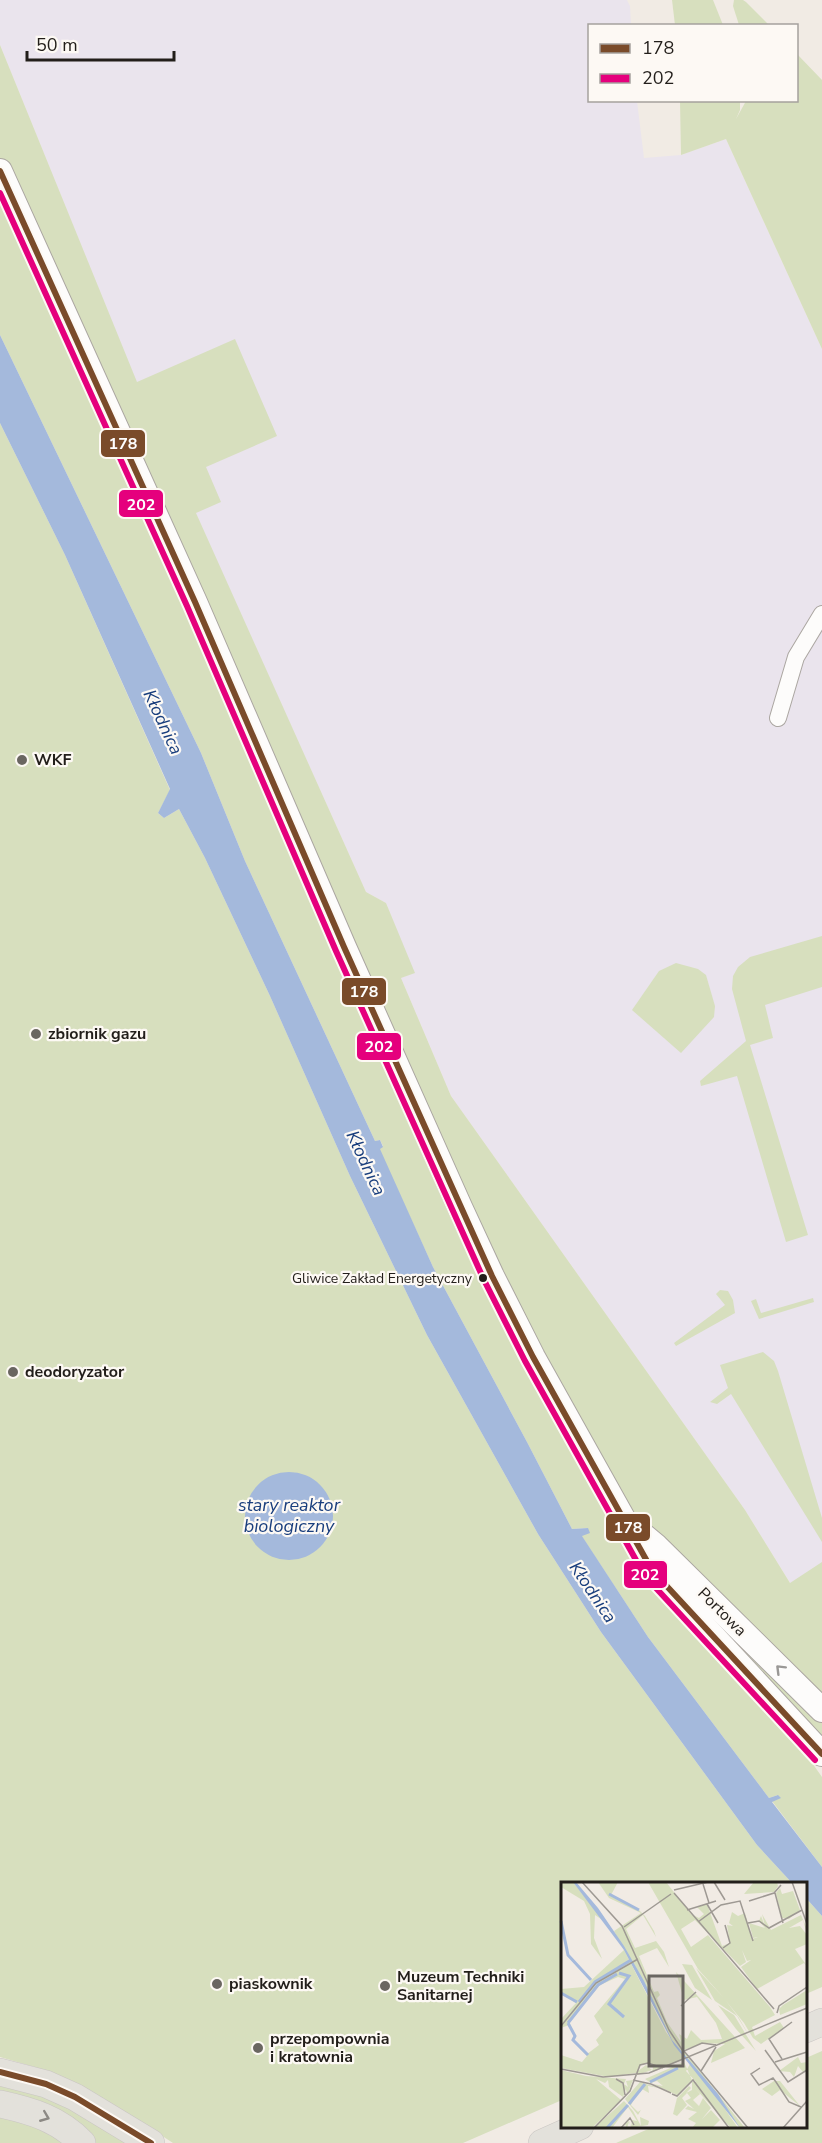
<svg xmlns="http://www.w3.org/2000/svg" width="822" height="2143" font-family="'Nunito Sans',sans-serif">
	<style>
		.industrial { fill: #eae4ed }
		.green { fill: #d7dfbe }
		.water { fill: #a4b9dc }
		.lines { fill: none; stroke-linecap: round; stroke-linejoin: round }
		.street-casing { stroke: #aba6a1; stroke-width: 18 }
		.secondary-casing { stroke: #aba6a1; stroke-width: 26 }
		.primary-casing { stroke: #cac6c3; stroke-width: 28 }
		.street { stroke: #fdfcfb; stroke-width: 16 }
		.secondary { stroke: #fdfcfb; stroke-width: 24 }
		.primary { stroke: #e3e1db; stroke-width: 27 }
		.bus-1-casing { stroke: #fdf9f4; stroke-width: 10 }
		.bus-2-casing { stroke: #fdf9f4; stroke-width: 10 }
		.bus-1 { stroke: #7a4b2a; stroke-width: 6 }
		.bus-2 { stroke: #e5007d; stroke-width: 6 }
		.oneway { stroke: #9a9896 }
		.oneway2 { stroke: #8c8984 }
		.poi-dot { fill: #6a6661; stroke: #fdf9f4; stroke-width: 2 }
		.bus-dot { fill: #221e1a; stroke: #fdf9f4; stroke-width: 2 }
		.labels { text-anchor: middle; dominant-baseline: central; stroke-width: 4.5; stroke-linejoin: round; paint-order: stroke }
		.bus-label { font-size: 14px; fill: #221e1a; stroke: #fdf9f4; text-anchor: end }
		.poi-label { font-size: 16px; font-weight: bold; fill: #221e1a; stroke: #fdf9f4; text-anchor: start }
		.street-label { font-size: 16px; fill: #221e1a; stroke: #fdf9f4 }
		.water-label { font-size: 18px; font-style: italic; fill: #193e7d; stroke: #fdf9f4 }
		.inset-river { fill: none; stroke: #a4b9dc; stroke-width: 3 }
		.inset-road { fill: none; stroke: #9e9993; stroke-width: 1.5 }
		.view { fill: #6a6661; fill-opacity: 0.15; stroke: #6a6661; stroke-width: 3 }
		.inset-edge { fill: none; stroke: #221e1a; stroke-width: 3 }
		.line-badge { stroke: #fdf9f4; stroke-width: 2 }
		.badge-label { font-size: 16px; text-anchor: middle; font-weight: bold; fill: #fff }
	</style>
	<rect width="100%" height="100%" fill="#f1ebe4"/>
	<polygon class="industrial" points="0,0 627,0 630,6 631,25 590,26 590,100 637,101 644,158 681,155 726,139 822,349 822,1634 745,1510 451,1096 401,978 414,973 386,903 366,892 137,383 0,45"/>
	<g class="green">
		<polygon points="672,0 713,0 723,25 675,25"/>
		<polygon points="734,0 743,0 746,2 769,25 739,25 733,6"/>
		<polygon points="0,45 137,382 235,339 277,436 206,467 221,502 196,513 366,892 386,903 415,973 401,978 451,1096 745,1510 790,1583 822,1562 822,1748 810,1760 822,1777 822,1867 772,1801 778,1795 769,1798 648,1637 581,1535 588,1528 572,1529 527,1442 433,1267 379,1149 383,1146 380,1140 375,1141 245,861 201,753 0,335"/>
		<polygon points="797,54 822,80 822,349 726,139 681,155 680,101 740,101 740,110 736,119 746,101 796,100"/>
		<polygon points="0,423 65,555 170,790 158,813 164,818 179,809 205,858 270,996 350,1176 427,1335 538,1534 601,1632 757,1845 792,1883 562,1884 562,2100 463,2143 173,2143 144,2124 48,2071 0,2057"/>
		<polygon points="822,936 822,987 765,1005 773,1038 750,1045 808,1235 786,1242 737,1076 701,1086 700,1081 746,1041 732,989 733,976 738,967 750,957"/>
		<polygon points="676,963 698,969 706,975 715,1006 714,1017 681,1053 632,1010 659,971"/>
		<polygon points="720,1290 728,1291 733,1300 735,1313 676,1346 674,1343 725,1305 716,1294"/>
		<polygon points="813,1298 814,1302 759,1319 751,1301 756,1299 761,1313"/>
		<polygon points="763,1352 774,1361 778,1371 822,1518 822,1542 731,1394 717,1404 710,1402 728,1388 720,1365"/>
		<polygon points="806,1898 822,1916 822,1987 806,1994"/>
		<polygon points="822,2051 822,2143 616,2143 653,2127 806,2126 806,2058"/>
		<polygon points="0,2082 37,2090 134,2143 95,2143 88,2132 0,2092"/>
		<polygon points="0,2116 37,2126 63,2143 0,2143"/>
	</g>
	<g class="water">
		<polygon points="0,335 201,753 245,861 375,1141 380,1140 383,1147 380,1149 433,1267 527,1442 572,1529 588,1528 590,1533 582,1536 648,1637 769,1798 778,1795 781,1798 772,1802 822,1867 822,1916 806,1898 806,1884 792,1883 757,1845 601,1632 538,1534 427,1335 350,1176 270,996 205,858 179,809 164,818 158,813 170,789 65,555 0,423"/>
		<circle cx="289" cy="1516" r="44"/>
	</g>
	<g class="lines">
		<defs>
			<polyline id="street" points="778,718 796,657 822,614"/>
			<g id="secondary">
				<polyline points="0,171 195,602 344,947 460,1207 492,1276 533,1357 648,1563 662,1581 822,1754"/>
				<polyline points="632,1526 656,1546 822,1710"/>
			</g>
			<g id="primary">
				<polyline points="806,2029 822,2022"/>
				<polyline points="0,2072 46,2084 75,2097 151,2143"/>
				<path d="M0,2104c32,7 59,15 82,39"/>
				<polyline points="542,2143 580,2126"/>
			</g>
		</defs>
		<use href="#street" class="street-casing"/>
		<use href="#secondary" class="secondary-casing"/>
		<use href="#primary" class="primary-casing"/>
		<use href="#street" class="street"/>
		<use href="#secondary" class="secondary"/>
		<use href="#primary" class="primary"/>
		<defs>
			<g id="bus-1">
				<polyline points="0,171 195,602 344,947 492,1276 533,1357 648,1563 662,1581 822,1754"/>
				<polyline points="0,2072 46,2084 75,2097 151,2143"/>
			</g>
			<polyline id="bus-2" points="0,193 187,606 336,951 484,1280 525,1361 641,1569 655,1587 815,1760"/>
		</defs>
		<use href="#bus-1" class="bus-1-casing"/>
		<use href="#bus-2" class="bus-2-casing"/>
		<use href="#bus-1" class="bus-1"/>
		<use href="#bus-2" class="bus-2"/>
	</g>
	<defs><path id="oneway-chevron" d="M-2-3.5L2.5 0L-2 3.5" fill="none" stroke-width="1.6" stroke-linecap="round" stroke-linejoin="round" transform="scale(1.5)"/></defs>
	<use class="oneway" href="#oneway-chevron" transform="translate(780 1669) rotate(-135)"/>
	<use class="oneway2" href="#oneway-chevron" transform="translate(45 2117) rotate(22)"/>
	<g class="poi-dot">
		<circle cx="22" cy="760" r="6"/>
		<circle cx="36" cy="1034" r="6"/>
		<circle cx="13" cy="1372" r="6"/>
		<circle cx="217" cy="1984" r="6"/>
		<circle cx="385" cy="1986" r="6"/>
		<circle cx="258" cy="2048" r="6"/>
	</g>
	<circle class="bus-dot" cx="483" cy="1278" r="5"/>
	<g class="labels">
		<g class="bus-label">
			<text x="472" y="1278">Gliwice Zakład Energetyczny</text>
		</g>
		<g class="poi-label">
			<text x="34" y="760">WKF</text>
			<text x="48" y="1034">zbiornik gazu</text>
			<text x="25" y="1372">deodoryzator</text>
			<text x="397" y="1977">Muzeum Techniki<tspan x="397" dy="18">Sanitarnej</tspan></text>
			<text x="229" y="1984">piaskownik</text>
			<text x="270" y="2039">przepompownia<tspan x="270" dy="18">i kratownia</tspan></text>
		</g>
		<g class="street-label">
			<text transform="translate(722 1612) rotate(45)">Portowa</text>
		</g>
		<g class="water-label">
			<text transform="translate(163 722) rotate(65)">Kłodnica</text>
			<text transform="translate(366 1163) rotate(65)">Kłodnica</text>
			<text x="289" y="1505">stary reaktor<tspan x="289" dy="21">biologiczny</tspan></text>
			<text transform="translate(593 1592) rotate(56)">Kłodnica</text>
		</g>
	</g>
	<g transform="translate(561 1882)">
		<rect width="246" height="246" fill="#f1ebe4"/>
		<path d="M0,0h12l31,39 -9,-6 -1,23 8,21 -11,-15 -1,-30 -6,-13 -23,-14zM37,0h20l-7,13 28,15 6,6 9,15 2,6 -13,-22 -17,14 9,19 21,-7 8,11 5,15 -12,-19 -18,8 15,36 4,-1 2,4 -3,3 10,24 14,20 -2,-8 8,5 4,-9 10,10 21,-1 -6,-16 -19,-26 -13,3 -8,-28 69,76 -34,15 3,-12 11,-7 -21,-1 -21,7 62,78h-5l-68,-88 -58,-109 27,-18 -32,-15zM87,0h18l25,32 8,4 5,-4 -7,-7 10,-3 15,42 8,-3 -3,-18 6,1 -4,-3 3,-11 6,4 7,-3 7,26 6,-2 -5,1 -4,-15 16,5 -6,-7 2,-5 4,10 -3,-12 9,16 30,-15 6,14v5l-4,-14 -14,8 11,-2 7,9v9l-12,5 12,17 -3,-3 -47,26 -16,-22 10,-7 -4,1 -5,-11 4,12 -6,4 -45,-46 -14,9 10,18 17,-12 62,72 5,8 -23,12 3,9 25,-14 4,6 -23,16 -8,-6 -9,-15 -18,-22 13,17 12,21 -14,-23 -22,-15 -19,-33 28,30 -26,-29zM193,0h23l1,4 -4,6 -30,2zM223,3l-4,3 2,6 11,-3 7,19 -11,9 -7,-1 -6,-25 5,-6zM63,68l42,82 19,27 -33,13 1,-4 -2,-3 -5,-1 -5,1 -3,6 8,-6 6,5 -15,5v-3l-6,18 -17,18 13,-13 -1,-6 -3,8 -14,-10 -1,-7 -3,3 -9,-4 25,21 -29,28h-31v-58l25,6 40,3 -2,5 4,3 -2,-6 7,-1 -5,13 6,-11 2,-9 -27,4 -48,-9v-13l21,7 5,-6 -15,-16 2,-4 -5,-11 -8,3v-9l15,-16 -15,-9v-5l23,-2zM57,95l7,2 -31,37 9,16 -7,8 3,5 -12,9 -13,-14 2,-3 -7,-15 31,-37zM121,82l10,1 20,35 -17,-12zM246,108v14l-27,11 -1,-6 4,-4zM157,123l16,10 22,36 -20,-22zM237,175l3,6 6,-1v7l-4,3 -5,-6 -4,11 -4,-5 -11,-1zM123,180l8,18 -15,15 -24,-11 10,2 -6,-5 -6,2 -6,-4zM129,182l26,32 22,32 -8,-1 -35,-39 5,6 -7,6 6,6 4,-8 8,10 -9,11 9,-9 9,10 -8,8h-20l4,-5 -8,-4 9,-7 -12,-3 3,-3 6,3 -9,-8 6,-3 -4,-5 -5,5 5,7 -10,11 -4,-2 4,-16 12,-12 2,2 -5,5 6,-3v-8h4l-10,-11zM213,199h6l20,25 -20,-16 -8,6 -10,-7zM79,200l19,6 -11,-2 1,7 -7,-4 -4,5 3,-6 -4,5 -6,12 7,7 3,-2 -3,5 -13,-16zM63,219l9,10 8,15 -1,-9 9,4 -1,4 -17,3 -2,-6 -2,6 -2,-4 4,-3 2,6 1,-7 5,1 -9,-14 -16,21h-18z" fill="#d7dfbe" fill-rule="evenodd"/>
		<path d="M12,0h3l22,26 26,38 20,35 28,59 46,54 22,34 -66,-83 -50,-95z" fill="#a4b9dc"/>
		<path class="inset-river" d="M48,12l30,16M0,39l7,34 23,25M58,91l10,3 -20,28 15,13M0,111l16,9M18,120l16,-20 36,-22M7,141l30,-38 19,-11M7,141l7,13 -2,4 15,15M89,200l28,-14M68,222l16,-20M46,246l21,-23"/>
		<path class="inset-road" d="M21,0l40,44 47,104 14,21M153,0l11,18M231,0l15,42M142,2l6,19M113,8l34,-8M113,11l100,116M214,11l8,30M188,19l25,-8 7,-8M146,22l11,19M126,28l29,-9M137,40l23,-17 19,-4 13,40M187,41l11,-2 10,7 33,-18M63,45l47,-33M162,66l7,-5 -5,-18M120,124l15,-14M216,131l2,-7 28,-19M0,144l35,-43 42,-24M155,163l-14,-2 -18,8 64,77M204,168l23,32 19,-12M221,177l-13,-20 23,-17M214,180l32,-10M199,186l-9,6 8,11 14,-7 3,4M0,187l42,8 46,-4 158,-65M140,189l15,-24M55,197l7,4 2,12M72,198l18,4M215,200l13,20 12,5M90,202l20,9M111,212l5,2 16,-16 36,48M33,246l36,-37 10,-26 8,-2 15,5M60,246l9,-10 4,7M222,246l24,-27"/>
		<path class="view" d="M88,94h34v90h-34z"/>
		<rect width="246" height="246" class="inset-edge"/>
	</g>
	<g class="line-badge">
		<rect x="100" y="429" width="46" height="29" rx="6" fill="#7a4b2a"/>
		<rect x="118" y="489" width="46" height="29" rx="6" fill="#e5007d"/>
		<rect x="341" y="977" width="46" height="29" rx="6" fill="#7a4b2a"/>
		<rect x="356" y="1032" width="46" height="29" rx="6" fill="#e5007d"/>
		<rect x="605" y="1513" width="46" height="29" rx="6" fill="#7a4b2a"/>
		<rect x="623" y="1560" width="45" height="29" rx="6" fill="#e5007d"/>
	</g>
	<g class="badge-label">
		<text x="123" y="449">178</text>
		<text x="141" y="510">202</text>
		<text x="364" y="997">178</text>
		<text x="379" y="1052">202</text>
		<text x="628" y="1533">178</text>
		<text x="645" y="1580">202</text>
	</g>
	<rect x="588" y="24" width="210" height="78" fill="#fdf9f4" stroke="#a5a19d" stroke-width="1.5"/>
	<rect x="600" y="44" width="30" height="9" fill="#7a4b2a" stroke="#a5a19d" stroke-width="1.5"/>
	<text x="642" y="54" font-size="18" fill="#221e1a">178</text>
	<rect x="600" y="74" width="30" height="9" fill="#e5007d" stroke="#a5a19d" stroke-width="1.5"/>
	<text x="642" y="84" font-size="18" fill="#221e1a">202</text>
	<path d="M27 51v9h147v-9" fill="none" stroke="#221e1a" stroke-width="3"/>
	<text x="36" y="51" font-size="18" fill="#221e1a" stroke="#fdf9f4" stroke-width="4.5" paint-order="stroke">50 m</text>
</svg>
